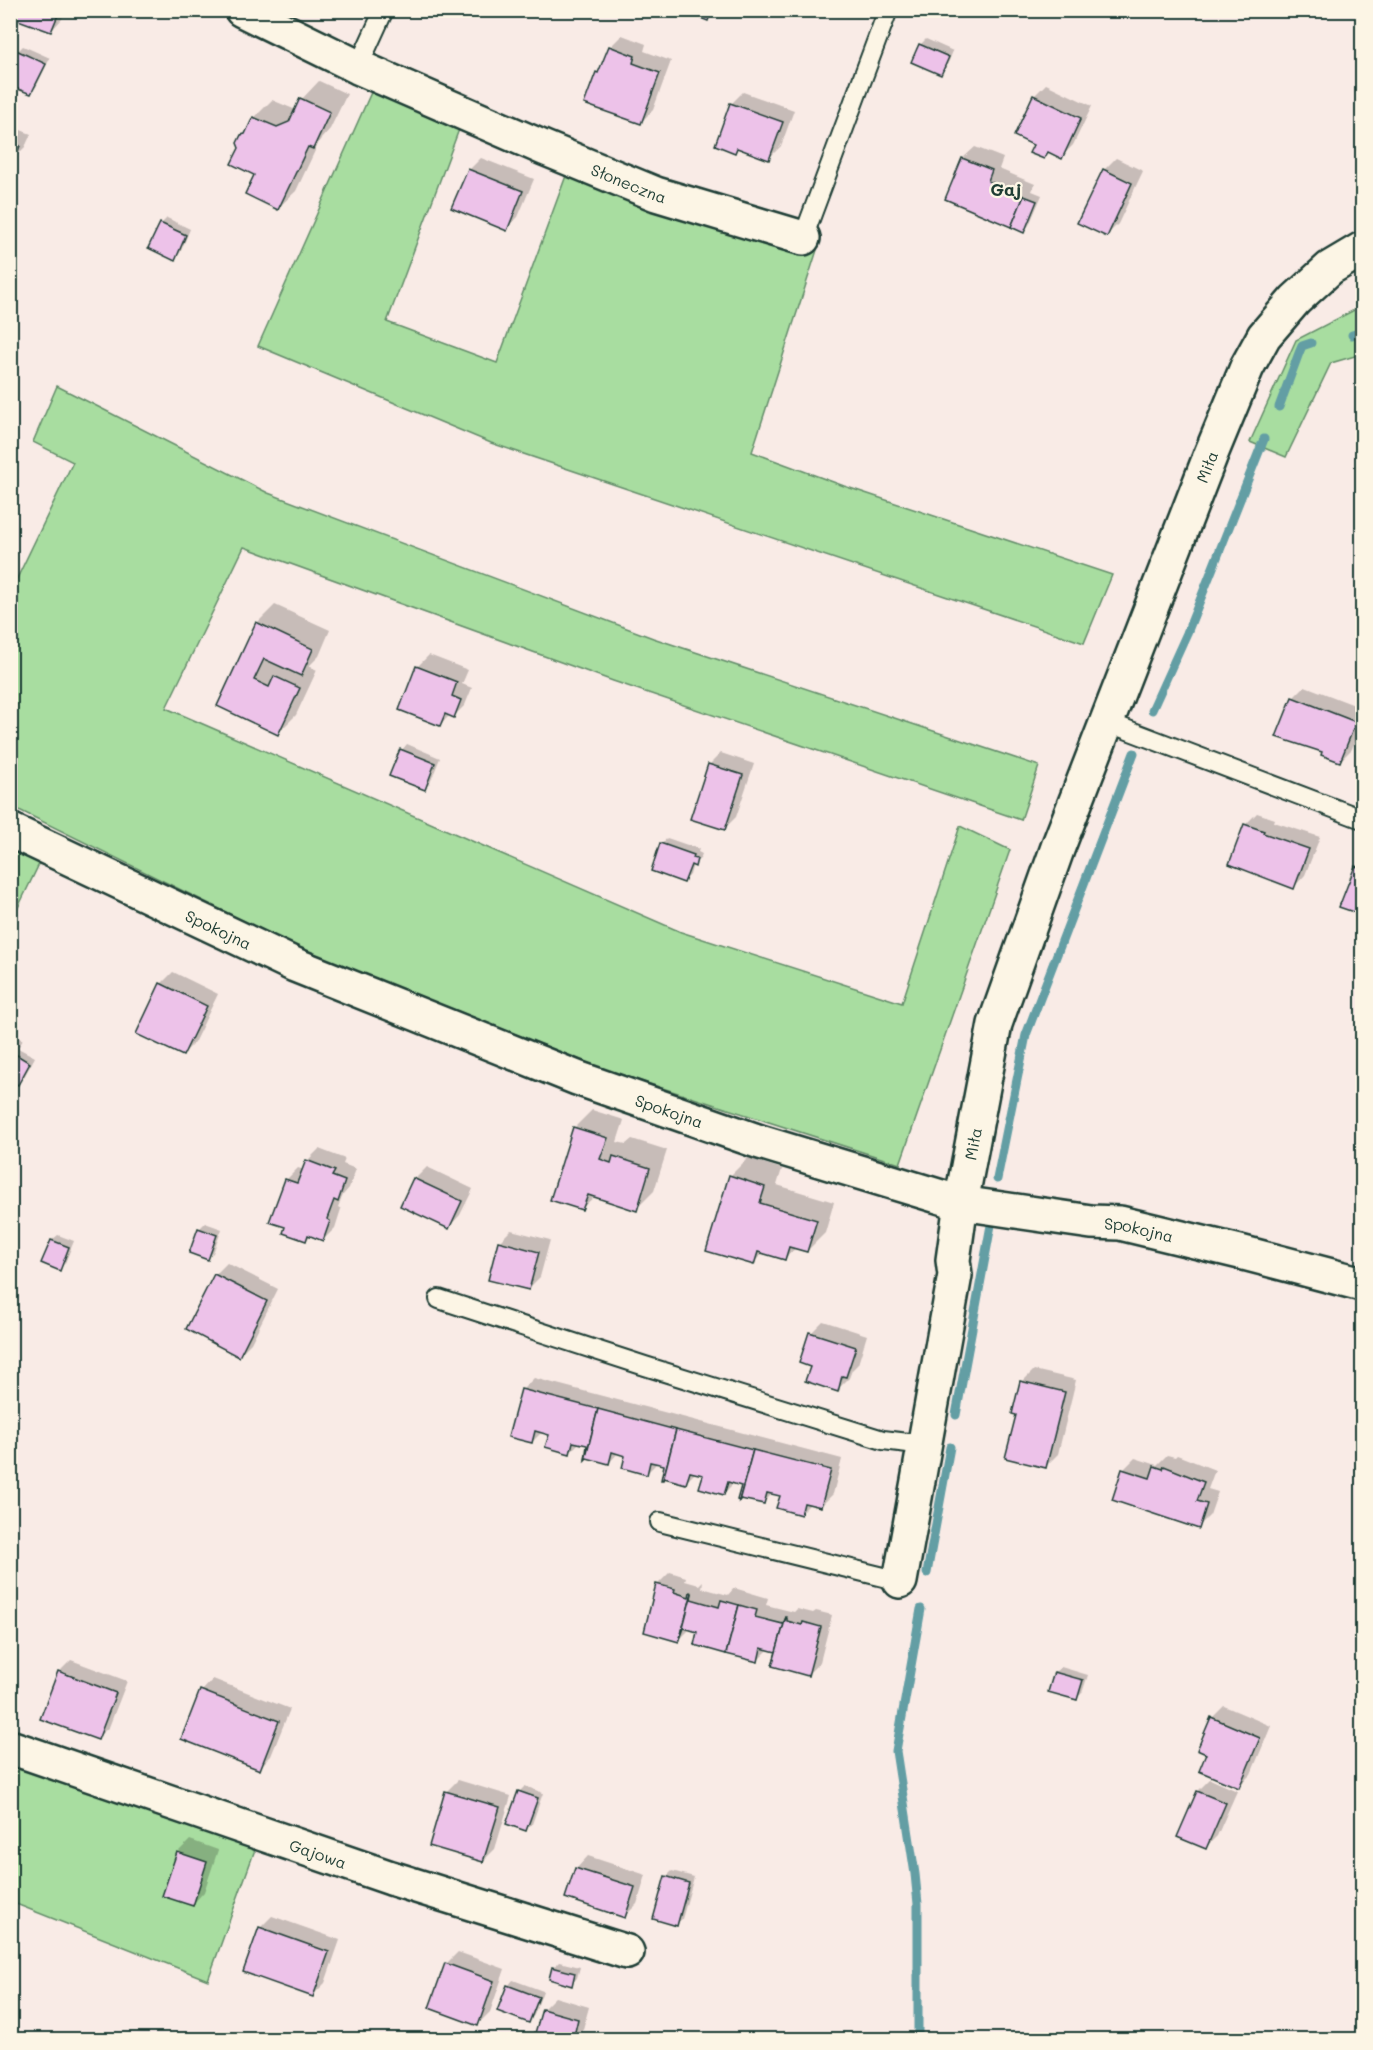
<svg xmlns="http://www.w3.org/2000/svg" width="1373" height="2050" font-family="Mali,sans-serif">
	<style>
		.green { fill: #a8dda0; stroke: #648d6a; stroke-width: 1.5 }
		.shadow { fill: #0003 }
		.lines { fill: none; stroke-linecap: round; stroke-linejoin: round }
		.stream { stroke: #639ea4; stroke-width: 9 }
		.building { fill: #edc2e9; stroke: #1f3d34; stroke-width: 1.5 }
		.lane-casing { stroke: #1f3d34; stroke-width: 22 }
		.street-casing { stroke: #1f3d34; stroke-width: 38 }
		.lane { stroke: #fcf5e5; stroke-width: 18 }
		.street { stroke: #fcf5e5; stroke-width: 33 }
		.labels { text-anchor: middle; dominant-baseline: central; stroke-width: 4.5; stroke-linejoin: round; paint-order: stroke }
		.street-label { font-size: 16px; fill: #1f3d34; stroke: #fcf5e5 }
		.neighbourhood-label { font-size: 18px; font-weight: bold; fill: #1f3d34; stroke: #fcf5e5 }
	</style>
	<rect width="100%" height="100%" fill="#f9ebe6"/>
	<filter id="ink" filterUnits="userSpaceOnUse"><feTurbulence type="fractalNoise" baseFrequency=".0167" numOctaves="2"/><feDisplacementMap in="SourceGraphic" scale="12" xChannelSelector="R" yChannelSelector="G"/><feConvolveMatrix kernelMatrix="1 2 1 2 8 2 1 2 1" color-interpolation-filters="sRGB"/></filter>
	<g filter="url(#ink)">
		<g class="green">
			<polygon points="373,88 461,124 387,322 497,363 567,173 647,207 817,250 752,452 844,486 1112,575 1084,643 491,443 258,346"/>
			<polygon points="1362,306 1362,354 1331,363 1286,457 1250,442 1296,340"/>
			<polygon points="57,386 268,493 653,638 1039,766 1021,820 613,681 244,547 166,708 681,932 902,1003 960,826 1010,850 900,1164 603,1069 297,947 11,806 11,591 73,462 33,442"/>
			<polygon points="11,846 40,862 11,922"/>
			<polygon points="10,1760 257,1844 208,1980 11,1902"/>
		</g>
		<g class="shadow">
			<polygon points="10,10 66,10 62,19 51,31"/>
			<polygon points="622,35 646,44 644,51 671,61 653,110 641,122 597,73 602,68 610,47"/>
			<polygon points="926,39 953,51 946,68 941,73 920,45"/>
			<polygon points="23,46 50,58 36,87 31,92 18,51"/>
			<polygon points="319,81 347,94 330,129 320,140 296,191 278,208 240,148 242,136 249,128 254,118 272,100 296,110 302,99"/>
			<polygon points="1046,84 1092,106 1073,145 1061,157 1050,151 1044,158 1036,144 1034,96"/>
			<polygon points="743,92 794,110 781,146 769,158 739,147 735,152 731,104"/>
			<polygon points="10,126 31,134 25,147 13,159 10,157"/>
			<polygon points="975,147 1003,158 999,169 1035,184 1032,191 1042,195 1029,225 1024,231 947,198 963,158"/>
			<polygon points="481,158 534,179 518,217 506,229 469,170"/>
			<polygon points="1116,158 1143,171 1118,224 1107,235 1104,170"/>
			<polygon points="167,218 190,229 180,253 174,259 161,224"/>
			<polygon points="275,605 330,630 319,656 309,666 317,670 296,715 278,733 219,705 257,623"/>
			<polygon points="429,655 468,670 462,684 472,688 465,705 454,716 450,715 440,725 417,667"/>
			<polygon points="1305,686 1362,708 1362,721 1352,749 1340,761 1324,751 1293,698"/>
			<polygon points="407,744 440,758 430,783 424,789 402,750"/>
			<polygon points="721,753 754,764 736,817 724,829 709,765"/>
			<polygon points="1257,813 1275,819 1274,822 1320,837 1305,875 1294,887 1245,825"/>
			<polygon points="667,838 699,849 698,852 702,854 700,859 693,864 690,875 684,881 662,844"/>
			<polygon points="1362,860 1362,914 1341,906 1356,867"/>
			<polygon points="173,972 218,994 194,1043 182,1055 161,984"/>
			<polygon points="10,1033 23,1040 18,1048 35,1057 24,1077 18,1083 10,1079"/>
			<polygon points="592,1110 624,1120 617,1142 626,1144 632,1139 667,1150 654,1191 636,1209 595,1196 582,1208 574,1128"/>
			<polygon points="319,1149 345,1159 343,1164 356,1169 349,1188 343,1195 338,1207 341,1209 335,1228 323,1240 311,1235 306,1240 287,1226 286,1180 298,1168 304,1170 307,1161"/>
			<polygon points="748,1158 782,1169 777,1185 834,1202 825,1233 807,1251 796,1248 785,1258 764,1252 753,1263 730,1176"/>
			<polygon points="427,1167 473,1189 460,1215 449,1227 415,1179"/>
			<polygon points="205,1223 222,1229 213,1253 208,1258 199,1229"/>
			<polygon points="511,1230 550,1240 540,1277 528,1289 499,1242"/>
			<polygon points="58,1235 74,1241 65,1263 60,1269 43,1262 52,1240"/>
			<polygon points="227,1263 278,1289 251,1343 239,1355 215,1275"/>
			<polygon points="823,1321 867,1335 858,1364 852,1370 849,1378 837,1390 812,1366 811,1333"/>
			<polygon points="1034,1370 1076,1380 1058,1454 1046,1466 1018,1414 1022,1382"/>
			<polygon points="534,1378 842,1459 833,1494 821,1506 811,1503 801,1513 782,1495 773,1493 763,1503 743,1485 734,1483 724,1493 705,1474 696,1472 686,1482 666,1464 658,1462 647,1473 627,1455 619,1452 609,1463 589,1444 580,1442 570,1452 550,1434 542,1432 532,1442 522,1390"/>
			<polygon points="1167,1455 1175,1457 1177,1455 1215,1470 1208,1489 1218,1492 1210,1515 1198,1527 1123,1470 1135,1458 1157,1465"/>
			<polygon points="670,1572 686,1577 685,1581 699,1585 703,1581 702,1588 728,1595 734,1588 768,1598 766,1605 794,1612 797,1609 813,1613 816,1611 832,1615 820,1662 808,1674 777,1651 769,1649 757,1661 691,1628 679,1640 645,1631 658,1584"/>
			<polygon points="71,1660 127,1681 109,1727 97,1738 59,1672"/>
			<polygon points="1061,1667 1088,1675 1082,1693 1077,1698 1055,1672"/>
			<polygon points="213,1679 290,1709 271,1756 259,1768 183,1738 202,1691"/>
			<polygon points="1224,1706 1271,1726 1251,1774 1239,1786 1208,1753 1212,1718"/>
			<polygon points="1210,1779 1237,1791 1217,1836 1205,1848 1179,1837 1198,1791"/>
			<polygon points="458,1780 511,1796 495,1849 483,1861 446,1792"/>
			<polygon points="525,1786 543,1793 532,1824 526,1829 519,1792"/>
			<polygon points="190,1840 218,1850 204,1892 193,1904 164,1895 178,1852"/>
			<polygon points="588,1856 646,1875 637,1904 625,1916 567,1897 577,1868"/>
			<polygon points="672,1871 694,1877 682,1919 676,1924 666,1877"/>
			<polygon points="272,1916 340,1940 325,1983 313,1995 260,1928"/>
			<polygon points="458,1952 505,1969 490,2012 478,2024 446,1964"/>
			<polygon points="559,1962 580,1967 577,1978 571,1984 550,1978 554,1967"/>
			<polygon points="513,1980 543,1991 534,2015 529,2021 508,1986"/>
			<polygon points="555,1997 589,2007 580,2040 535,2040 543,2009"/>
		</g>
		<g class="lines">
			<g class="stream">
				<polyline points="1352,335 1362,332"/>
				<polyline points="1279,407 1299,353 1302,346 1311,343"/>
				<polyline points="1152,710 1187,633 1264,439"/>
				<polyline points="997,1179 1026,1035 1134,753"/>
				<polyline points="956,1415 991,1225"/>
				<polyline points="927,1573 950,1447"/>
				<polyline points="918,2040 918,1904 915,1874 896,1751 921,1609"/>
			</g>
		</g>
		<g class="building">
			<polygon points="10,10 60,10 51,32 10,17"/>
			<polygon points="680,10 712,10 708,21"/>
			<polygon points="919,44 949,57 941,75 911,62"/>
			<polygon points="609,46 635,56 633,63 660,73 641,124 584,104 596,72 598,73"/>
			<polygon points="16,50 46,64 31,94 10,86 10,62"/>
			<polygon points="1033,95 1081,118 1062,159 1048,152 1044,159 1029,153 1033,145 1014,136"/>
			<polygon points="300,98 330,112 313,149 308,147 278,210 245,194 254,175 231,164 239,148 237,143 241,135 245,134 253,117 277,127 289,122"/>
			<polygon points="730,103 783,122 769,160 737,148 735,153 715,145"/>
			<polygon points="10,142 20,146 14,160 10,159"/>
			<polygon points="962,158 992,170 988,181 1024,196 1011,227 945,199"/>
			<polygon points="468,169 523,191 507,231 451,208"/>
			<polygon points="1103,169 1132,183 1107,237 1077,223"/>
			<polygon points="1024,196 1037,201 1024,233 1011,227"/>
			<polygon points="160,223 186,235 175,261 148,248"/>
			<polygon points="256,622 313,649 301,676 264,659 254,680 269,687 274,676 300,688 278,735 217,706"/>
			<polygon points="416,666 457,682 452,696 461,700 454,718 445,714 440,726 399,710"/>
			<polygon points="1292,697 1356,722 1340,762 1321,755 1322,752 1276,737"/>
			<polygon points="400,749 435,763 425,790 389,776"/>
			<polygon points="708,764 743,775 725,830 690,819"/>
			<polygon points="1244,824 1264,831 1263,833 1309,849 1294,889 1229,864"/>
			<polygon points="660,843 694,855 693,858 697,859 695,867 691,865 684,883 651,871"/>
			<polygon points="1355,866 1362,869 1362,915 1339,907"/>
			<polygon points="160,983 207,1006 183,1056 136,1034"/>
			<polygon points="12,1052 30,1063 18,1085 10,1081"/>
			<polygon points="573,1127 608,1138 600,1159 611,1163 613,1156 650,1168 637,1211 588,1195 582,1210 550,1200"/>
			<polygon points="306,1160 335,1171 332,1176 345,1181 338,1202 334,1200 327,1219 330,1221 323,1241 308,1235 306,1241 283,1233 285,1227 269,1222 285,1179 297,1183"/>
			<polygon points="729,1175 765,1187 760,1203 817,1220 807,1252 789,1247 785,1260 758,1252 754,1265 706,1251"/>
			<polygon points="413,1178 462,1201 449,1229 400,1206"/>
			<polygon points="198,1228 217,1235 208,1260 189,1253"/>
			<polygon points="51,1240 69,1247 60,1271 41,1263"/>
			<polygon points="498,1241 539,1252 529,1290 488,1280"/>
			<polygon points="214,1274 267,1301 239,1357 186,1329"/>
			<polygon points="809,1332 856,1347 846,1377 842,1376 838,1392 805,1381 810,1367 799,1363"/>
			<polygon points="1020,1381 1065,1392 1046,1468 1005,1458 1016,1415 1012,1414"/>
			<polygon points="521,1389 598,1409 585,1460 587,1445 573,1442 570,1454 545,1447 549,1435 535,1431 532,1443 508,1437"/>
			<polygon points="598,1409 676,1430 663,1480 661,1480 664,1465 650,1462 647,1475 622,1468 625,1456 612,1452 609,1464 587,1458 585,1460"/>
			<polygon points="676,1430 753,1450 739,1501 737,1500 741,1486 728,1482 724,1495 699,1488 703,1475 690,1472 686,1484 664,1478 663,1480"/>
			<polygon points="753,1450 831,1470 821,1507 804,1503 801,1515 776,1508 780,1496 767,1493 764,1504 741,1499 739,1501"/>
			<polygon points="1154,1466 1163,1469 1164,1466 1204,1482 1197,1501 1207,1504 1199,1529 1112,1500 1122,1469 1150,1478"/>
			<polygon points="656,1584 675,1589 674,1592 689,1597 690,1592 692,1593 679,1642 644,1632"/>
			<polygon points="692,1593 691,1599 719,1607 721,1600 739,1605 726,1654 694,1645 697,1632 684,1628 679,1642"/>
			<polygon points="739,1605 757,1610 755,1617 783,1624 786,1617 772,1666 776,1652 761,1648 758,1662 726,1654"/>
			<polygon points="786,1617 787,1618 787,1621 802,1625 803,1622 821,1627 808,1676 772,1666"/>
			<polygon points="58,1671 116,1693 98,1740 40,1719"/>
			<polygon points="1054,1672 1083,1680 1077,1700 1048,1692"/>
			<polygon points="200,1690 279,1721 260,1770 181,1739"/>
			<polygon points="1211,1717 1260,1738 1239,1788 1199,1771 1206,1754 1197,1750"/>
			<polygon points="445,1791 500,1807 483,1862 429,1846"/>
			<polygon points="518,1791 538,1798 526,1831 506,1824"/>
			<polygon points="1197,1791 1226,1803 1206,1849 1177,1837"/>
			<polygon points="177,1852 207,1862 193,1906 162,1896"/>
			<polygon points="575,1868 635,1887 625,1918 565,1898"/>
			<polygon points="665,1876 689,1883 677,1926 653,1919"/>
			<polygon points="259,1927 329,1952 313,1997 243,1972"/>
			<polygon points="445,1963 494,1981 478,2026 429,2008"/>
			<polygon points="552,1967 575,1973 572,1986 549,1979"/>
			<polygon points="507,1985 539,1997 529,2023 497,2011"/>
			<polygon points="542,2009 578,2019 573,2040 533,2040"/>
		</g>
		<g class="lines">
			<defs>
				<g id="lane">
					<polyline points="358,67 384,10"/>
					<polyline points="803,238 888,10"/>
					<polyline points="1107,722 1362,819"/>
					<polyline points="439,1299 645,1366 883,1440 925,1445"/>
					<polyline points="660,1522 900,1581"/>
				</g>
				<g id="street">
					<path id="s1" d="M242,10l116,57 186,81 112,46 147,44"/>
					<path id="s2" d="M10,830l285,135 282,113 183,64 201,61 130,19 29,1 120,29 122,32"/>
					<path id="s3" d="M900,1581l55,-306 -2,-15 8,-57 34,-179 63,-177 153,-393 36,-87 17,-31 31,-36 35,-32 32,-19"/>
					<path id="s4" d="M10,1747l381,131 236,74"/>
				</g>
			</defs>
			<use href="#lane" class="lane-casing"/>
			<use href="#street" class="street-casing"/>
			<use href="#lane" class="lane"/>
			<use href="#street" class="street"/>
		</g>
	</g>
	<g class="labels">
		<g class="street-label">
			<text stroke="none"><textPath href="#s1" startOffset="424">Słoneczna</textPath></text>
			<text stroke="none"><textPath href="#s3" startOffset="1162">Miła</textPath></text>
			<text stroke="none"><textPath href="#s2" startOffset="231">Spokojna</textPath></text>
			<text stroke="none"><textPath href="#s2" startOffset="717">Spokojna</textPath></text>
			<text stroke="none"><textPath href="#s3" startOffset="444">Miła</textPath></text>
			<text stroke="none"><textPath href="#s2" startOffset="1203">Spokojna</textPath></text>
			<text stroke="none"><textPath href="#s4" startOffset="326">Gajowa</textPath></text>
		</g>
		<g class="neighbourhood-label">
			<text x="1006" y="189">Gaj</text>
		</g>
	</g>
	<rect width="1373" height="2050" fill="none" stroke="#fcf5e5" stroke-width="36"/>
	<rect x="18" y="18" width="1337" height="2014" fill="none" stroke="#1f3d34" stroke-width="2" filter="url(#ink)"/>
</svg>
